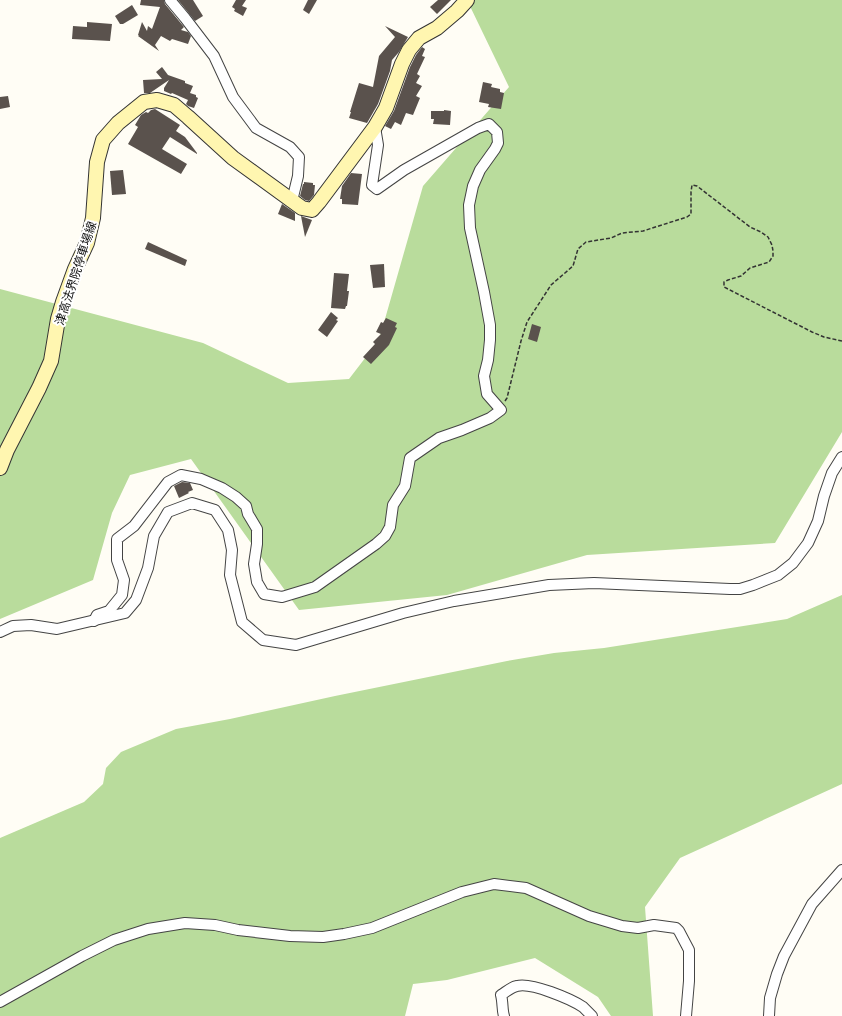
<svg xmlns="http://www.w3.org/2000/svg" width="842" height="1016" font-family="Literata,'Noto Sans JP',serif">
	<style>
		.forest { fill: #b9dc9c }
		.building { fill: #5a524d }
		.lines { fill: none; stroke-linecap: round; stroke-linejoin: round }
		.street-casing { stroke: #444; stroke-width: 12 }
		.secondary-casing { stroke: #333; stroke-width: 16 }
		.path { stroke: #333; stroke-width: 1.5; stroke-dasharray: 4 2; stroke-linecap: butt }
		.street { stroke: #fff; stroke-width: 10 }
		.secondary { stroke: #fff6b0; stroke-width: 14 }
		.labels { text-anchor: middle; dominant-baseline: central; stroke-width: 4; stroke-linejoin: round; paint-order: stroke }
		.street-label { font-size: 12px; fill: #111; stroke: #fff }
	</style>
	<rect width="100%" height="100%" fill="#fffdf5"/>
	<g class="forest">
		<polygon points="467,0 842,0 842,432 775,543 587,555 447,595 299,610 191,459 130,475 112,513 93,580 0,619 0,289 203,343 288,383 349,379 379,340 423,186 509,87"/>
		<polygon points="842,595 842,784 680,858 645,907 653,1016 611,1016 598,997 535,958 447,980 413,984 405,1016 0,1016 0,838 84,802 103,784 106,768 121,752 176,729 230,719 335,696 507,661 554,653 604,648 787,619"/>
	</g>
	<g class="building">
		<polygon points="141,0 164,0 165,4 184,27 181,30 188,32 191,36 188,44 172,39 170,41 161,36 155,45 159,51 138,36 139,36 138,35 142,22 147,31 148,26 152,29 160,7 140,5"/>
		<polygon points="178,0 193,0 203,16 195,21"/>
		<polygon points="236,0 246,0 242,6 247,8 243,16 234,11 235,9 232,7"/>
		<polygon points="308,0 317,0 309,14 303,10"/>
		<polygon points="438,0 451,0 437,14 430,7"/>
		<polygon points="132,5 138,15 123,24 120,24 115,16"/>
		<polygon points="87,22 112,24 110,41 72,39 73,26 87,27"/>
		<polygon points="385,26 408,37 399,52 392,60 390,71 378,104 367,123 349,118 351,112 350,112 359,83 373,87 379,56 395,37"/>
		<polygon points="422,47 425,49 422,56 425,57 417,74 420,76 416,83 422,86 416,96 420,98 413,115 406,113 401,125 395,122 391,129 385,126 394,111 410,67 416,55"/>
		<polygon points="162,67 168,75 185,81 185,83 193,86 190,93 196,95 196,97 198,98 194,108 188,106 186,104 188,100 172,93 171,94 164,91 164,88 169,80 150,93 144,93 143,80 162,79 156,72"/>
		<polygon points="483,82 492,84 491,87 500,89 500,92 504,93 501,109 488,107 489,104 479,102"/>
		<polygon points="8,96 10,107 0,109 0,97"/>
		<polygon points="155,109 180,125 176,131 185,137 197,153 197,154 170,137 162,149 187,164 181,174 128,144 138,127 135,125 141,115 146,112 148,113 151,110"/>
		<polygon points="444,110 451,111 450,125 433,124 434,119 431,119 431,111 444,111"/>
		<polygon points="123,170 126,194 112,195 110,171"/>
		<polygon points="351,173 362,174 358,205 342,204 342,199 340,199 342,186"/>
		<polygon points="304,182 313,183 313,185 315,185 314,195 309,201 305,200 300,196 303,184 304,184"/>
		<polygon points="282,204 295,213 295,221 278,214"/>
		<polygon points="301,216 312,220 305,237"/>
		<polygon points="148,242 187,260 185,266 145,249"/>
		<polygon points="384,264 385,287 373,288 370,265"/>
		<polygon points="334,273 349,274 347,291 349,291 347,306 346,306 345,309 331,308"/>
		<polygon points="331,312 338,318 336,320 338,321 327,337 318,330"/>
		<polygon points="386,318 397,323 395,327 397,328 389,345 371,364 363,357 375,344 373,342 381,334 376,332 381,322 383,323"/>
		<polygon points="532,324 541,327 537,342 528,339"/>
		<polygon points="182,482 190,483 193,490 188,492 189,493 179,498 174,486"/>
	</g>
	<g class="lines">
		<defs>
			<g id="street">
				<polyline points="170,0 185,18 214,56 233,97 256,128 290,147 299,157 298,176 292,201"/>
				<polyline points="94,621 97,615 109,611 122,595 124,580 117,560 117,539 134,526 168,482 181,475 201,479 222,488 236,497 246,506 248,514 257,529 257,544 254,564 257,582 264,594 282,597 315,587 376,544 385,536 390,527 393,505 405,486 410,458 439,438 462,430 490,418 501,410 487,394 484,376 488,360 490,340 490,325 484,292 470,228 469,205 473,186 480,170 495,149 498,143 497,132 489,124 478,128 404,170 377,189 372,185 378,145 375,127"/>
				<polyline points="0,632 13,626 31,625 57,629 125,613 136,600 148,568 154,536 168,512 192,503 215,510 228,530 232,550 230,575 242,622 263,640 296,645 403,613 454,601 549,585 594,583 730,589 740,589 753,585 778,575 793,563 808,543 818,521 824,496 832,473 842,457"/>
				<polyline points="0,1002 82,956 114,940 148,929 185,923 215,925 238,930 290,936 323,937 344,934 372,928 462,892 494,884 526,888 589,916 622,926 638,928 654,925 676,928 679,931 689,950 689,981 686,1016"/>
				<path d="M504,1016c-2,-6 -1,-14 -3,-21 5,-3 10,-8 16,-9 14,-4 54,13 66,21 3,3 6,6 9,9"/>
				<polyline points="769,1016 770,998 777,974 784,956 812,904 842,870"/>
			</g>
			<polyline id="secondary" points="0,468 7,450 39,388 51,361 58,319 63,302 75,269 87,243 93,218 97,162 103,140 118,123 144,102 157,100 174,105 188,117 233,158 302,208 312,210 319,202 375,127 386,108 402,64 409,50 419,38 437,28 457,11 467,0"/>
		</defs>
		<use href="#street" class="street-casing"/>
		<use href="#secondary" class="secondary-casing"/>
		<polyline class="path" points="505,401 507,398 521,341 527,322 551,285 573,266 578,249 586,242 611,238 622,233 643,231 687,217 691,214 691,192 692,185 697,186 750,227 761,232 768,237 772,245 773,251 773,256 769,262 750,268 741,276 728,280 724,282 724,287 812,332 824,337 842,341"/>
		<use href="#street" class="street"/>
		<use href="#secondary" class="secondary"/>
	</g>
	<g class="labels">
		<g class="street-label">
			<text transform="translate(75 273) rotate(-72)">津高法界院停車場線</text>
		</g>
	</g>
</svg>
